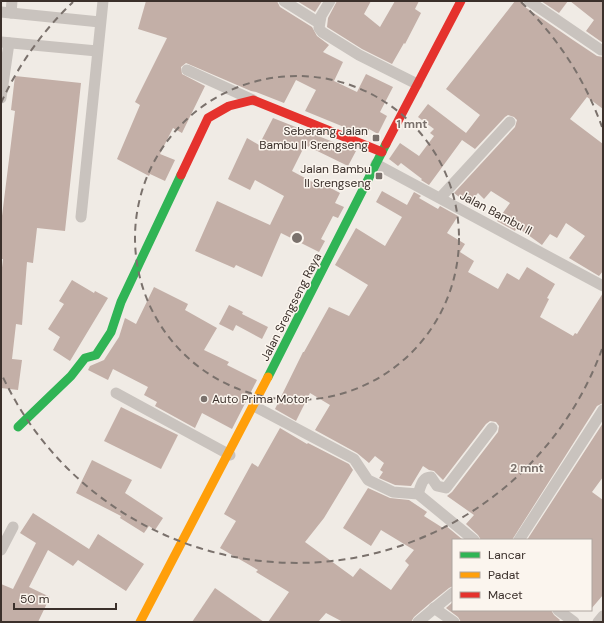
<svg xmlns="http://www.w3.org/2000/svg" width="604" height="623" font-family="'DM Sans',sans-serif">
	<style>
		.building { fill: #c3afa7 }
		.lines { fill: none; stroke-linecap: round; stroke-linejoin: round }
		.street { stroke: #c9c3be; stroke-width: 11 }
		.fast { stroke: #30b455; stroke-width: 9 }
		.slow { stroke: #ff9f0a; stroke-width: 9 }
		.jam { stroke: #e5322d; stroke-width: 9 }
		.ring { fill: none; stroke: #7a716c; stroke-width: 2; stroke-dasharray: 7 5 }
		.poi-dot { fill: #7a716c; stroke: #fbf5ee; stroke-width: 1.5 }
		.labels { text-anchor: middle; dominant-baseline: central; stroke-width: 3; stroke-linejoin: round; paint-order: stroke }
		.poi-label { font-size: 12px; fill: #3b302b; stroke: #fbf5ee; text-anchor: end }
		.street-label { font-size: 12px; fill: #3b302b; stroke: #fbf5ee }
		.centre { fill: #7a716c; stroke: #fbf5ee; stroke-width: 2 }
		.ring-label { font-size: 12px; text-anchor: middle; font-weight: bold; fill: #7a716c; stroke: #fbf5ee; stroke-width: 3; stroke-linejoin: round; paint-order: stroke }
	</style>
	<rect width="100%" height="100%" fill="#f0ebe5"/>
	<g class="building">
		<polygon points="146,1 277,1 280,7 312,27 317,36 329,45 323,52 343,62 334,81 357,92 366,74 393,87 380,112 387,116 378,134 369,129 366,136 305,111 316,90 296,80 284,103 256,92 251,91 186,63 181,67 182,74 205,86 182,133 173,128 160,154 175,160 165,181 150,174 149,176 117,159 140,105 135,102 167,38 138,29"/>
		<polygon points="297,1 322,1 315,12"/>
		<polygon points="337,1 371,1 364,14 380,27 395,1 419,1 415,9 421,13 405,44 404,43 392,64 362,49 327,27 328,18"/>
		<polygon points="515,1 522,1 525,7 573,40 597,56 603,57 603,109 587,97 570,119 603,144 603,271 599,276 569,258 585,236 566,223 557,238 550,234 542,245 517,227 515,231 497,221 510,203 491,191 484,199 478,193 468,204 454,193 515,127 517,120 514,117 508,115 505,117 475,149 462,140 429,185 421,180 422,179 401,163 398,166 389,159 400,143 419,156 434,136 430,133 434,129 418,117 428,104 466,133 480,115 446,89"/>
		<polygon points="541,1 568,1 559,13"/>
		<polygon points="570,1 603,1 603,43 586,31 594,20"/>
		<polygon points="15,76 81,83 65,231 37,228 33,263 27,262 22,325 16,324 12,359 22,360 18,390 1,388 1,276 3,259 1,259 1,224 15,111 11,110"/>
		<polygon points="273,118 356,151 348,166 305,145 292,171 320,186 321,183 340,193 335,203 344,207 338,218 333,216 321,239 325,241 319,252 281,233 262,277 236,265 234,268 195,251 217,201 270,225 284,196 255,180 250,190 228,179 247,138 259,145"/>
		<polygon points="382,191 407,205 414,192 421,196 419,198 438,209 440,206 458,216 447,233 465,244 460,252 474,261 468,272 498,289 507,273 519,280 527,267 555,284 547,298 549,299 540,317 573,336 575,333 577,334 603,293 603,403 597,406 512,540 481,540 478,535 466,524 474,515 447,496 452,492 498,432 499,426 496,422 490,421 486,424 443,480 434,471 429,470 423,466 411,486 395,485 379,478 383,472 380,470 384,463 375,456 369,463 357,453 315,430 330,405 310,393 296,421 275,409 303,352 304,352 329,307 349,316 368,285 335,265 356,228 385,246 402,217 376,202"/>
		<polygon points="72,280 94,293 95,291 108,298 70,361 53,350 60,337 48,329 64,304 59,301"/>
		<polygon points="154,287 188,304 185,310 217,328 204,350 229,362 227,365 257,380 232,429 202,413 195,428 155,406 157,402 144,395 148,387 113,369 108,380 88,370 90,366 104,360 119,337 125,318 136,324"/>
		<polygon points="229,305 243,312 242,314 268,327 262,339 236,325 233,331 219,324"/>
		<polygon points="121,407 178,435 161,469 104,441"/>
		<polygon points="603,423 603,477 592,492 603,500 603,595 591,609 591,540 527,540"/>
		<polygon points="280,428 307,444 308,443 349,464 353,470 324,518 305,542 353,577 360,568 391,590 409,565 405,561 414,550 381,530 371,546 343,528 368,488 390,498 409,500 427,512 424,516 443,528 445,525 463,540 453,540 453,586 449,588 429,604 414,617 411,622 343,622 326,613 318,622 268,622 289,592 256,572 258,570 220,548 236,521 224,514 252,463 258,467"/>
		<polygon points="92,460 132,480 125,493 163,518 155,530 149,526 144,533 120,518 121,516 76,493"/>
		<polygon points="33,513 89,549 98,534 144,564 126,591 78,560 73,566 48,550 29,587 50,597 38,622 1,622 1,584 13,589 36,543 20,533"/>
		<polygon points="215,588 264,622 192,622"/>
		<polygon points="453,602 453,610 551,610 554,615 560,620 558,622 461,622 458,617 446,608"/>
	</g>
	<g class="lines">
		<g class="street">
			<polyline points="284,1 319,23"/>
			<polyline points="330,1 321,16 319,28 322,32 359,55 417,84"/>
			<polyline points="529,1 601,50"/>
			<polyline points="1,12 100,22"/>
			<polyline points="11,13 12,1"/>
			<polyline points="1,42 97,51"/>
			<polyline points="187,70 253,100"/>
			<polyline points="1,98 9,43"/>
			<polyline points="376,164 603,286"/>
			<polyline points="440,198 510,122"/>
			<polyline points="81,217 103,1"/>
			<polyline points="116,393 230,455"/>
			<polyline points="254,406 354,459 368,480 393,492 418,494 474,540"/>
			<path d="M418,494c3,-8 4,-17 13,-17l6,9 9,2 46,-60"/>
			<polyline points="519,540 603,410"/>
			<polyline points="1,550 13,527"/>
			<polyline points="434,608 454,622"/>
			<polyline points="558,610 574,622"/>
			<polyline points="418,622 453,593"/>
			<polyline points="598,622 603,616"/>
		</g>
		<g class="fast">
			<polyline points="268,377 386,144"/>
			<polyline points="18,427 71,376 85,358 96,355 111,332 121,302 181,175"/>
		</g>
		<polyline class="slow" points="140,622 268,377"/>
		<g class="jam">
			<polyline points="386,144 461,1"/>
			<polyline points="181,175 208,118 229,106 253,100 382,152"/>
		</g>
	</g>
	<g class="ring">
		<circle cx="297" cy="238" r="162"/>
		<path d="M602 349A325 325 0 0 1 1 373M1 103A325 325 0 0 1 73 2M521 2A325 325 0 0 1 602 127"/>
	</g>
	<g class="poi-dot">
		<rect x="372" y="134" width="8" height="8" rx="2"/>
		<rect x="375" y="172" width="8" height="8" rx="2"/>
		<circle cx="204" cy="399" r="4"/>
	</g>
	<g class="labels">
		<g class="poi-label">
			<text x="368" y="131">Seberang Jalan<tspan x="368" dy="14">Bambu II Srengseng</tspan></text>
			<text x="371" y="169">Jalan Bambu<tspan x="371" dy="14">II Srengseng</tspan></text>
			<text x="212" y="399" text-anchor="start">Auto Prima Motor</text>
		</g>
		<g class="street-label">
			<text transform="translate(496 213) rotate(28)">Jalan Bambu II</text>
			<text transform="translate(291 307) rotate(-63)">Jalan Srengseng Raya</text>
		</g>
	</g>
	<circle cx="297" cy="238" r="6" class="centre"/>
	<g class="ring-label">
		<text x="412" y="128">1 mnt</text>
		<text x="527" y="472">2 mnt</text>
	</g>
	<rect width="604" height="623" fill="none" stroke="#3b302b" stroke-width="4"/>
	<rect x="452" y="539" width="140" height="72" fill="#fbf5ee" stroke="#aea6a0"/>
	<rect x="460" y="552" width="20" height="6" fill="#30b455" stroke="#aea6a0"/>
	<text x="488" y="559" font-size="12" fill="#3b302b">Lancar</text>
	<rect x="460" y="572" width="20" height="6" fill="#ff9f0a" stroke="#aea6a0"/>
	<text x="488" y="579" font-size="12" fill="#3b302b">Padat</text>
	<rect x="460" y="592" width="20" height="6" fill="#e5322d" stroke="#aea6a0"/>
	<text x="488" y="599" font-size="12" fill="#3b302b">Macet</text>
	<path d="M14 603v6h102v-6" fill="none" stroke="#3b302b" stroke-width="2"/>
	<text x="20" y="603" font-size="12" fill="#3b302b" stroke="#fbf5ee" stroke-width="3" paint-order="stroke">50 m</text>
</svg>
